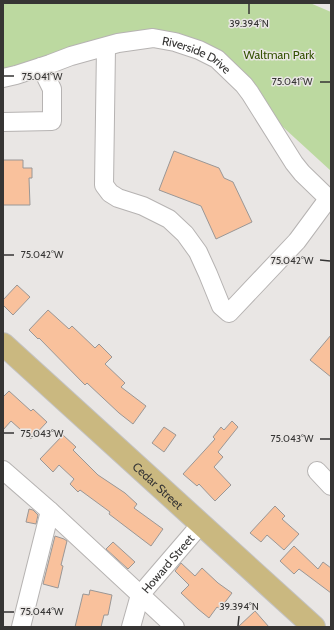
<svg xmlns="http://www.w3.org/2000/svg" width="334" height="630" font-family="Cabin,sans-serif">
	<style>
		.green { fill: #bcd9a0 }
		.building { fill: #f9c19c; stroke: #9a9796 }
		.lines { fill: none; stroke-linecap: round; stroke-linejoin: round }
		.minor-casing { stroke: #b6b3b2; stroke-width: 20 }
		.major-casing { stroke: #c3c2c2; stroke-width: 24 }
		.minor { stroke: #fff; stroke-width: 18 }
		.major { stroke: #cab880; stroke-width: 22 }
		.ticks { fill: none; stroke: #363534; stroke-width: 1.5 }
		.labels { text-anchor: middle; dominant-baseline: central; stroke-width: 3; stroke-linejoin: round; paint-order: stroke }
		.park-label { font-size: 12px; fill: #345102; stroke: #e9e6e4 }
		.street-label { font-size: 12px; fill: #363534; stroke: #e9e6e4 }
		.ticks-label { font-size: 10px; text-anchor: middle; fill: #363534; stroke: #e9e6e4; stroke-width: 3; stroke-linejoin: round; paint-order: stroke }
	</style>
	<rect width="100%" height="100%" fill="#e9e6e4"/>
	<polygon class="green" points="3,3 310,3 331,12 331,171 199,50 159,34 3,78"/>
	<g class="building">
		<polygon points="174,151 219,168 224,178 233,182 252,222 216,239 201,206 159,190"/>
		<polygon points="3,160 23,160 23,168 32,168 32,178 29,178 30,205 3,205"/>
		<polygon points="17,285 30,297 13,315 3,305 3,300"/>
		<polygon points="48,310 69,329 72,326 95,348 99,344 112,357 105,364 125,383 121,387 146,406 133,424 119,413 87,383 85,385 39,338 38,339 29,330"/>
		<polygon points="331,335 331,377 310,360"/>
		<polygon points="9,391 31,411 33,409 47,422 31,439 11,421 3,430 3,397"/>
		<polygon points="232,421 238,427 218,452 223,457 214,467 231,485 215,501 199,484 197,486 183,474 215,439 213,437 221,427 224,430"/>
		<polygon points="164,427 176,435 164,452 152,443"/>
		<polygon points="63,435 76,447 73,450 98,475 125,493 137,504 134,508 163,529 151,546 109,514 110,512 80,490 78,492 70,484 74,479 59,465 53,472 40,459"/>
		<polygon points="275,506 285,516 282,519 299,534 284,550 267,535 261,542 250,533"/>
		<polygon points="29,509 33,510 38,515 36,524 26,522"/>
		<polygon points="55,536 64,539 67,541 61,565 63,566 58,588 43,584"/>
		<polygon points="113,542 135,562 128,569 106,549"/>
		<polygon points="294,546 318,569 323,562 331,568 331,593 299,569 294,574 280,561"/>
		<polygon points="181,563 195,576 202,568 218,583 232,593 220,609 217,607 209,618 198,609 181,593 189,585 175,571"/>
		<polygon points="90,590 112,595 108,615 104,615 101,627 75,627 83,594 89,595"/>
		<polygon points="255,611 269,627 238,627"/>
	</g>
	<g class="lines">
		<defs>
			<g id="minor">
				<polyline points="106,47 104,185 110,193 118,198 143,206 169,219 185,234 198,252 208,274 221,306 229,313 297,241 328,199"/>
				<path id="s1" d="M3,78l13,-3 34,-11 21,-8 47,-13 35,-5 22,4 24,8 18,9 27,26 6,8 44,70 8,10 29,28"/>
				<polyline points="3,122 52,121 52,89 41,67"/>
				<polyline points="3,470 50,511 175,627"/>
				<polyline points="317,471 331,486"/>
				<polyline points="21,627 50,511"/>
				<path id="s2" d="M131,627l9,-32 61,-71"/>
			</g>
			<g id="major">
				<path id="s3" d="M3,344l311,283"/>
			</g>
		</defs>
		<use href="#minor" class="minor-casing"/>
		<use href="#major" class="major-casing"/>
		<use href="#minor" class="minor"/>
		<use href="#major" class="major"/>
	</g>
	<path class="ticks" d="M249,14v-10M4,76h10M320,82h10M4,255h10M320,260l10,1M4,433h10M320,439h10M4,612h10M238,626l1,-10"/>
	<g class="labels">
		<g class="park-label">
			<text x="279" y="54">Waltman Park</text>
		</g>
		<g class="street-label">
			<text stroke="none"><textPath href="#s1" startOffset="203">Riverside Drive</textPath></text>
			<text stroke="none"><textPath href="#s3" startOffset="210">Cedar Street</textPath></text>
			<text stroke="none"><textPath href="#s2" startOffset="75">Howard Street</textPath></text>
		</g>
	</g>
	<g class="ticks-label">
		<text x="249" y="27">39.394°N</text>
		<text x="42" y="80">75.041°W</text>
		<text x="292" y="85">75.041°W</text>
		<text x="42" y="258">75.042°W</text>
		<text x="292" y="264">75.042°W</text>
		<text x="42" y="437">75.043°W</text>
		<text x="292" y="442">75.043°W</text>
		<text x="239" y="610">39.394°N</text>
		<text x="42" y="615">75.044°W</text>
	</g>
	<rect width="334" height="630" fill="none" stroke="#363534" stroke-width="8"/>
</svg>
